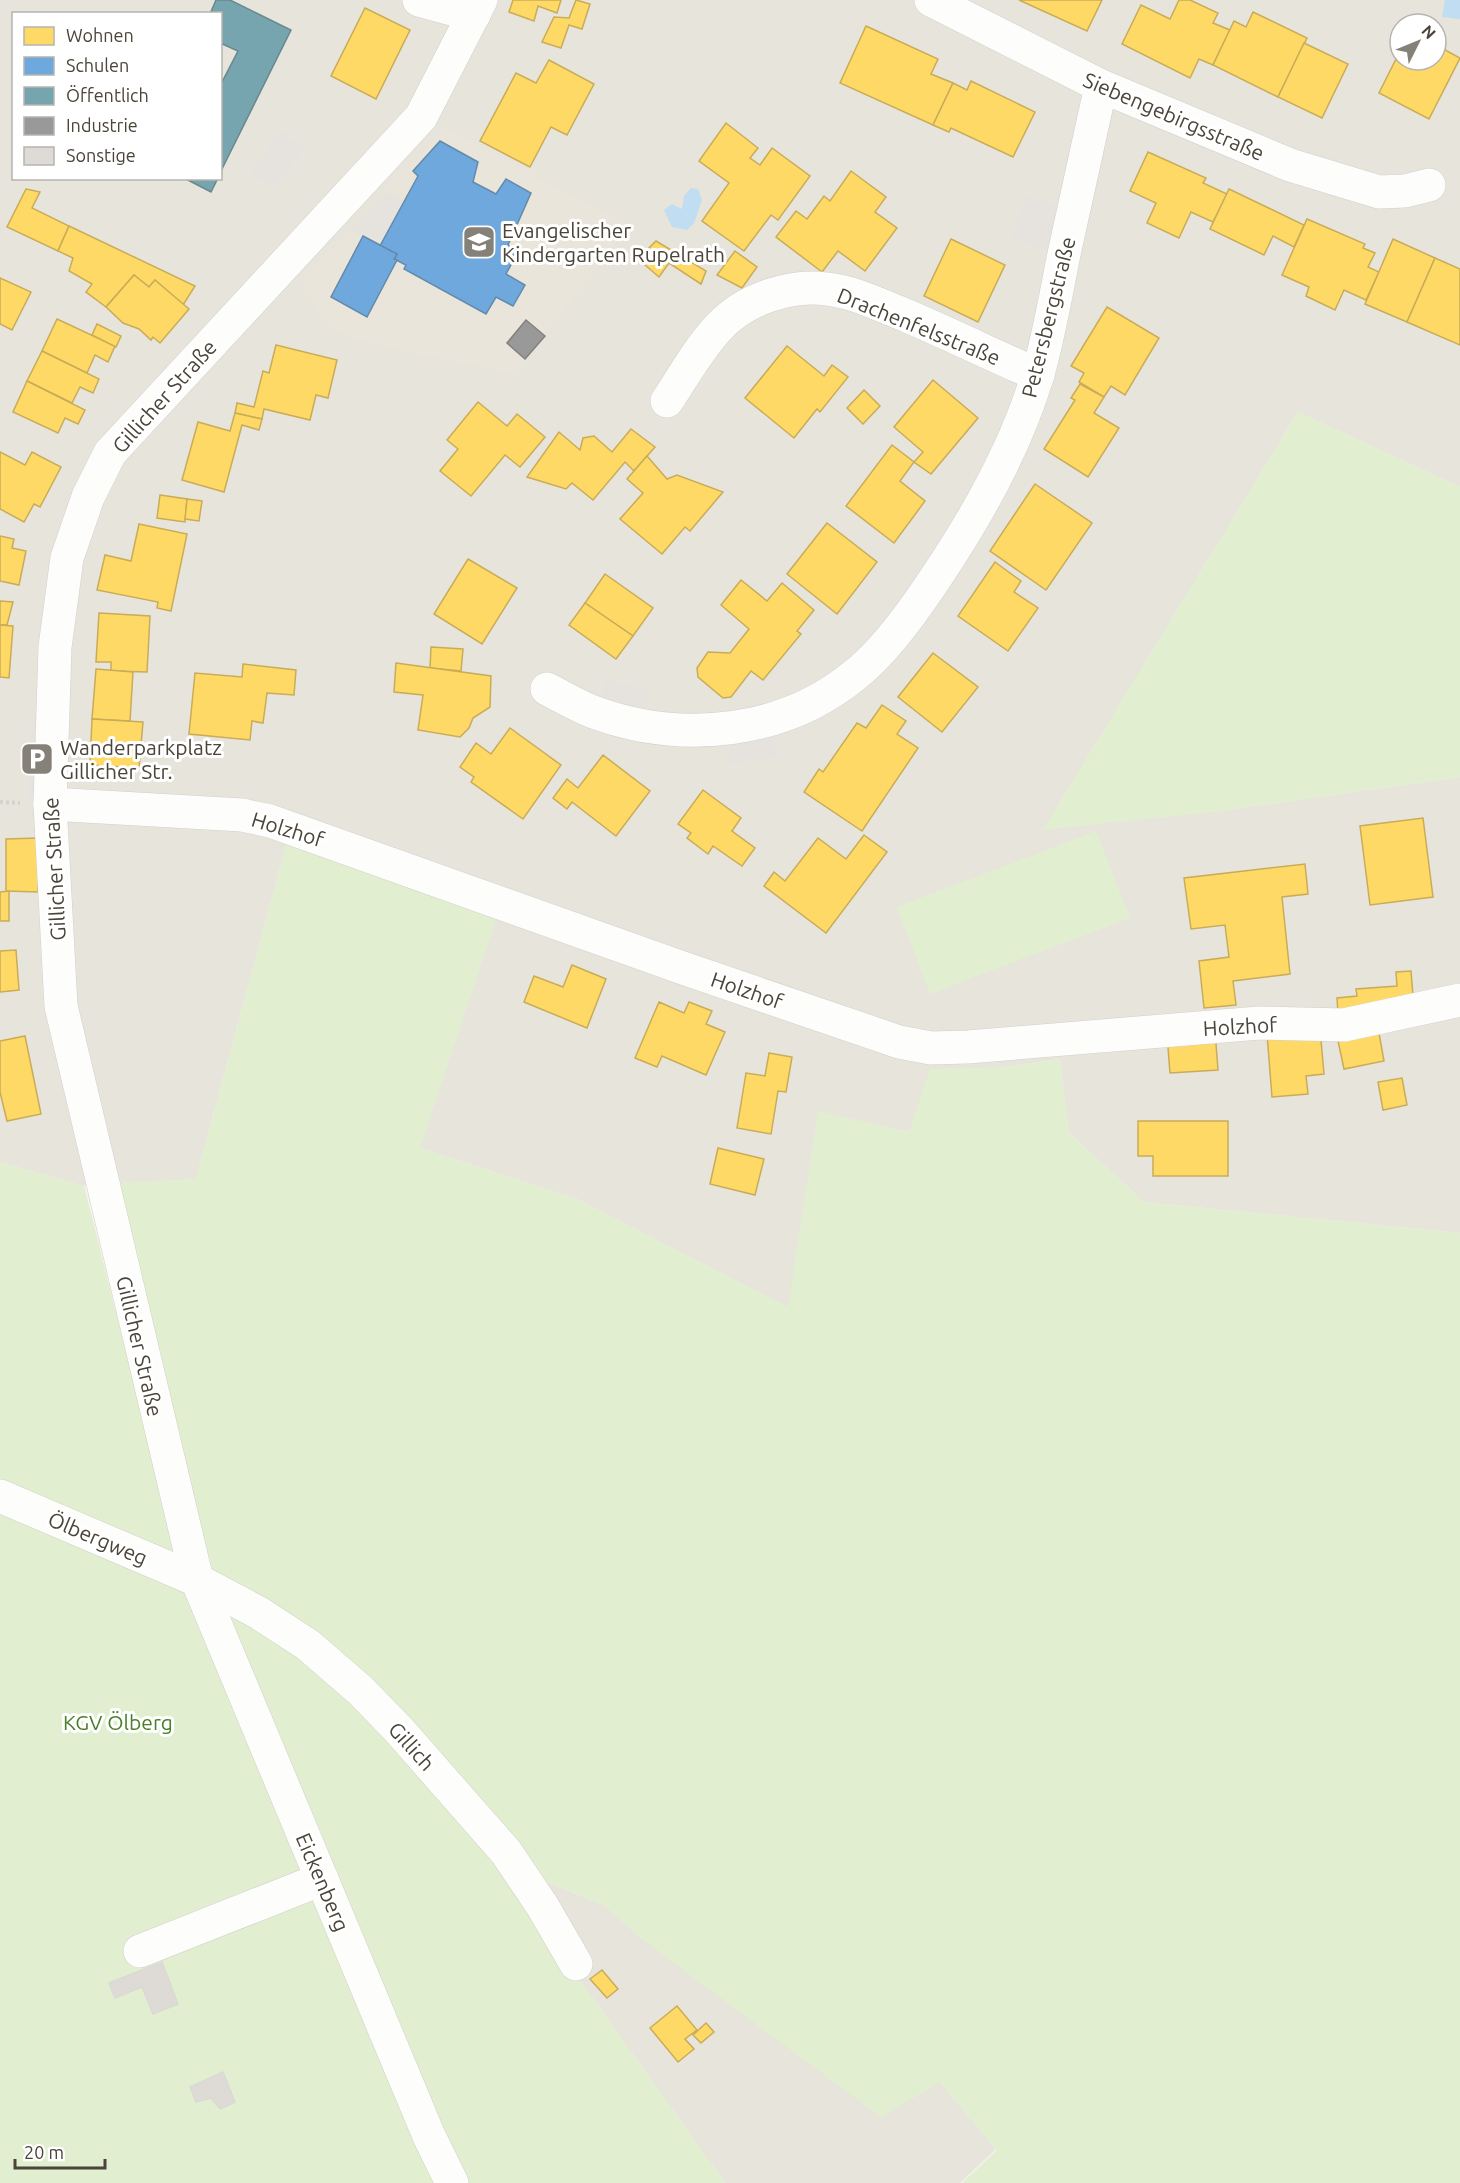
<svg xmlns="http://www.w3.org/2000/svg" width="1460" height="2183" font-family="Ubuntu,sans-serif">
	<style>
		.residential { fill: #e7e4dc; fill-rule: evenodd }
		.education { fill: #eae5da }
		.green { fill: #e1eecf }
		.parking { fill: #e6e3df }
		.water { fill: #c0ddf1 }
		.homes { fill: #ffd966; stroke: #c9ac58; stroke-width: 1.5 }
		.schools { fill: #6fa8dc; stroke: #648aab; stroke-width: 1.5 }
		.public { fill: #76a5af; stroke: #69888c; stroke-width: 1.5 }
		.industry { fill: #999; stroke: #82807c; stroke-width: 1.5 }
		.building { fill: #dedbd6; stroke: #dcd9d4; stroke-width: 1.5 }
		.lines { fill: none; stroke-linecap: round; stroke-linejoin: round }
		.minor-casing { stroke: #d2d0cb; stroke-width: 34 }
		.path { stroke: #d3d2cc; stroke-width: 4; stroke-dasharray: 3 3; stroke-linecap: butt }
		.minor { stroke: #fdfdfc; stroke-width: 33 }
		.labels { text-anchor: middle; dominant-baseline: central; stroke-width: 6; stroke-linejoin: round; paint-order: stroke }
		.street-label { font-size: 21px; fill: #4b4439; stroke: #fff }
		.poi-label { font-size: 21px; fill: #4b4439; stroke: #fff; text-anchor: start }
		.park-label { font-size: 21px; fill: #4a7f2a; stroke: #fff }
	</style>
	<rect width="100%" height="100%" fill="#f4f2ee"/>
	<g class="residential">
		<path d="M0,0h1460v487l-162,-75 -254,417 184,-19 232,-33v456l-316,-31 -75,-69 -9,-74 -57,8 -94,65 -91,-20 -29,196 -212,-109 -157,-51 -132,-310 -92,341 -112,7 -84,-24zM14,14h206v164h-206zM1400,24h36v36h-36z"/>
		<polygon points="515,1868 605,1906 643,1940 940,2082 996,2149 960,2183 725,2183 564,1958"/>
	</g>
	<polygon class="education" points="444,128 630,225 514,374 355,340 326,323 305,292 305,280"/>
	<g class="green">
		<polygon points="1298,412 1460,487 1460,777 1228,810 1043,830"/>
		<polygon points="1096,831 1130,918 930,994 897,907"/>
		<polygon points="288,838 498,913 420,1148 577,1199 788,1307 818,1111 909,1132 930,1069 1003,1067 1060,1059 1069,1133 1144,1202 1460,1233 1460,2183 962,2183 997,2150 940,2082 881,2117 643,1940 605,1906 516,1868 564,1958 725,2183 0,2183 0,1162 84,1186 182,1574 222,1606 110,1183 196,1179"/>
	</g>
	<g class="parking">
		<polygon points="281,131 305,149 274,189 250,172"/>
		<polygon points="386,192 405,201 380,246 351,231"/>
		<polygon points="1025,195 1074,211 1064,254 1012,240"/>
		<polygon points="606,679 650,691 640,724 596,713"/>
		<polygon points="773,719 778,757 729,764 724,730"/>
		<polygon points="31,720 47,721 45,798 27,798"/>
	</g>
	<g class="water">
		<polygon points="1445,0 1460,0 1460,19 1442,17"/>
		<polygon points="691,188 698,189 702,200 694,223 687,230 672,227 664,210 672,204 682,209 684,196"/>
	</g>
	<g class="homes">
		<polygon points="513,0 561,0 557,13 538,6 534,21 509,12"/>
		<polygon points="576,0 590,4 582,29 569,25 561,48 542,42 554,17 569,18"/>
		<polygon points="1019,0 1102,0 1087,31"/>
		<polygon points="1179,0 1190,0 1218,13 1213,23 1230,30 1213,65 1199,59 1190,78 1122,44 1141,5 1170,19"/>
		<polygon points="365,8 410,30 376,99 331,76"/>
		<polygon points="1253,12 1307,38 1278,97 1213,65 1234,21 1246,27"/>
		<polygon points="866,26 938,59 931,74 953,83 933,125 840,83"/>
		<polygon points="1304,43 1348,64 1322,118 1278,97"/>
		<polygon points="1436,45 1460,58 1429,119 1379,93 1400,51 1400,60 1436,60"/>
		<polygon points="549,60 594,84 567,135 551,127 530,167 480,141 516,73 536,83"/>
		<polygon points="971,81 1035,112 1013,157 951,128 949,132 933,125 953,83 967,90"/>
		<polygon points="726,123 758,148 750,158 760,165 772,148 810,176 778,220 771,215 744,251 702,221 729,183 699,161"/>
		<polygon points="1148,152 1206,178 1203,183 1227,194 1213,222 1191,212 1179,238 1147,223 1156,203 1130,191"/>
		<polygon points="851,171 886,197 875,212 897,228 865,271 838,251 822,272 776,237 796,211 807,219 824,196 830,201"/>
		<polygon points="26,189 40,192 32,208 69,226 58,251 7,227"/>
		<polygon points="1229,189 1304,225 1294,247 1273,236 1264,255 1210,229"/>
		<polygon points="1307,219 1365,244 1363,248 1375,253 1368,267 1379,272 1366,300 1344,290 1335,310 1306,296 1309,287 1282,275"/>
		<polygon points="69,226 195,286 183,305 155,280 149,287 134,275 106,307 86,292 92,284 69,271 73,258 58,251"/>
		<polygon points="951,239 1005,265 978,322 924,296"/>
		<polygon points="1393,239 1435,258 1407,322 1365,304"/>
		<polygon points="656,241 706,271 701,284 669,263 659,277 638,259"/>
		<polygon points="735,251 757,267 742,288 717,275"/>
		<polygon points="1435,258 1460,269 1460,345 1407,322"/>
		<polygon points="134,275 149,287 155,280 189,309 160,343 153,337 151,340 139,329 123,323 106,307"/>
		<polygon points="0,278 31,292 12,330 0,324"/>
		<polygon points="1107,307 1159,338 1125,395 1111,386 1104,397 1079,382 1084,373 1071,366"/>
		<polygon points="57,319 115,346 108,362 95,355 87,373 42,351"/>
		<polygon points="97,324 121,336 116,347 92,335"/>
		<polygon points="276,345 337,360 328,398 316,395 310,420 264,409 262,419 235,413 237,403 254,407 263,371 269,373"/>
		<polygon points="787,346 824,376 832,365 848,377 820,412 817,409 794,438 745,398"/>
		<polygon points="42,351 99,379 93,393 80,387 72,403 27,381"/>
		<polygon points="933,380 978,418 931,474 914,462 923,452 894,427"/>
		<polygon points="27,381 85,410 78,424 65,418 58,433 13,412"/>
		<polygon points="1080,384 1104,397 1094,413 1119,428 1088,477 1044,449 1075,400 1071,398"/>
		<polygon points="864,390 880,406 863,424 847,408"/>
		<polygon points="478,402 507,426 517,414 545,437 520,467 505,455 471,496 440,471 458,449 447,440"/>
		<polygon points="235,413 262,419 259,430 242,425 224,492 182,480 198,422 230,431"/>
		<polygon points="631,429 655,447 634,471 625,462 593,500 572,483 566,489 527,477 559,432 580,450 583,438 594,436 612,452"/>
		<polygon points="892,445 914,462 900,481 925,501 894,543 846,506"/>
		<polygon points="0,452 25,465 32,452 61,467 40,507 34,504 24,522 0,509"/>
		<polygon points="647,456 667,479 677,475 723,492 690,531 685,527 662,554 620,519 643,493 627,479"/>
		<polygon points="1035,484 1092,523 1046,590 990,551"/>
		<polygon points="160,495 187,499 185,522 157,518"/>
		<polygon points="187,499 202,501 199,521 185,519"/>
		<polygon points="827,523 877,562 837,614 787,574"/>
		<polygon points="139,524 187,534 171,611 157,608 158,602 97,590 105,555 131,561"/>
		<polygon points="0,536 14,539 12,548 26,551 19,585 0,581"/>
		<polygon points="468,559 517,588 482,644 434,614"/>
		<polygon points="995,562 1021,581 1014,592 1038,608 1008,651 958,616"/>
		<polygon points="605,574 653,608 633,636 585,603"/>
		<polygon points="741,580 767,601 782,583 814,610 797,631 801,634 763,680 751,671 731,697 723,698 698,677 697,668 708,652 730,653 749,629 721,605"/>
		<polygon points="0,601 13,602 7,625 0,625"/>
		<polygon points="585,603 633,636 616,659 569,625"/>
		<polygon points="99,613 150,616 147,672 111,671 111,662 96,662"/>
		<polygon points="0,625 13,626 9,678 0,677"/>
		<polygon points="431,647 463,649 461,671 430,668"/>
		<polygon points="933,653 978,687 942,732 898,697"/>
		<polygon points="396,663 491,676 490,707 473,718 469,728 460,737 418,730 423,695 394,692"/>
		<polygon points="243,664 296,670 294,695 267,693 263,723 252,721 250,740 189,734 195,673 242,677"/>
		<polygon points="96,669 133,672 130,721 92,719"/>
		<polygon points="882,705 906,721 897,734 918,748 862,831 804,792 819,769 823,772 857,723 866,728"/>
		<polygon points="92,719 143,722 139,768 90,765"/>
		<polygon points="510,728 561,765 523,819 471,782 474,777 460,767 476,743 491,754"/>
		<polygon points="603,755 650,791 616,836 572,802 567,809 553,798 567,779 578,788"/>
		<polygon points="703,790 741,818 732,831 755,848 742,866 713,846 708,854 687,838 691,833 678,824"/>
		<polygon points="1423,818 1433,897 1370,905 1360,826"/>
		<polygon points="864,835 887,852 826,933 764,886 774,872 785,881 818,838 846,859"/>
		<polygon points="39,838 38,892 6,891 6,839"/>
		<polygon points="1305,864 1308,894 1282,897 1290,974 1233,981 1236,1005 1204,1008 1199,961 1229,957 1225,925 1191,929 1184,878"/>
		<polygon points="9,891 9,921 0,921 0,892"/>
		<polygon points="16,950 19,990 0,992 0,951"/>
		<polygon points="572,965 606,979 587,1028 524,1002 534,976 563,987"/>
		<polygon points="1411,971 1414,1008 1338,1014 1337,998 1357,996 1356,989 1397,986 1396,972"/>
		<polygon points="659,1002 684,1013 689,1002 712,1011 706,1024 725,1032 706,1075 662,1056 657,1067 635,1058"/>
		<polygon points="1320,1029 1324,1074 1306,1076 1308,1094 1272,1097 1267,1034"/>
		<polygon points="1215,1031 1218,1070 1170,1073 1167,1035"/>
		<polygon points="1379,1033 1384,1061 1344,1069 1338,1041"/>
		<polygon points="25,1036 41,1114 7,1121 0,1092 0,1041"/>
		<polygon points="769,1053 792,1057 786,1092 778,1091 771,1134 737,1128 746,1073 765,1076"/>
		<polygon points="1402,1078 1407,1105 1383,1110 1378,1082"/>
		<polygon points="1138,1121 1228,1121 1228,1176 1153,1176 1153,1156 1138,1156"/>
		<polygon points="718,1148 764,1159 755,1195 710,1184"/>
		<polygon points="602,1970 618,1989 607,1998 590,1979"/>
		<polygon points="677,2006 697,2030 685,2039 694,2049 678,2062 650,2028"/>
		<polygon points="706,2023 714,2032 701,2043 693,2035"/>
	</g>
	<g class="schools">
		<polygon points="440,141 478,162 473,182 496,194 506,179 531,193 508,245 518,252 506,274 525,285 513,306 496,297 486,314 404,269 406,265 394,259 397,254 380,246 418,176 413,171"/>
		<polygon points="363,236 397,254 394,259 397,260 367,317 331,297"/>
	</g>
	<g class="public">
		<polygon points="216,0 230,0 291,30 220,173 220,86 238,51 220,43 220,14 210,14"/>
		<polygon points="184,178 218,178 211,192"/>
	</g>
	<polygon class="industry" points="526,320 545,336 525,359 507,343"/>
	<g class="building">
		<polygon points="162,1962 178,2004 153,2014 142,1987 115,1998 109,1983"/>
		<polygon points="223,2072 235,2102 220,2109 211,2098 196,2102 190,2087"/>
	</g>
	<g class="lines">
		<defs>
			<g id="minor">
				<polyline points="419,0 474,15"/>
				<polyline points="931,0 1101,86 1290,165 1379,192 1405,191 1429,185"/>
				<path d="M667,401c16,-24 32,-53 52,-74 26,-28 71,-43 108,-38 27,3 53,16 78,26 44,19 88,40 133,60"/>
				<path d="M547,689c16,8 32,18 49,24 87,31 188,21 260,-39 34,-27 68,-78 92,-115 37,-57 70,-118 90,-185 11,-39 18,-80 26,-120 12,-56 25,-112 37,-168"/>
				<polyline points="50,804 242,815 270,821 680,967 899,1042 931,1048 968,1047 1259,1023 1344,1025 1460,1000"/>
				<polyline points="0,1496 197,1580 259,1613 308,1645 360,1690 398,1729 506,1852 543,1907 576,1964"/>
				<polyline points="140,1951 322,1879"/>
				<polyline points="452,2183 429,2136 197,1580 61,1006 50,804 55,647 67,558 88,497 110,453 421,117 481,0"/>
			</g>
		</defs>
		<use href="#minor" class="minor-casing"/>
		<polyline class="path" points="0,802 20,803"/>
		<use href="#minor" class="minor"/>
	</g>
	<defs>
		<symbol id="school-square" viewBox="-11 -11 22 22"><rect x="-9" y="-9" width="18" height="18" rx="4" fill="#868178" stroke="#fff"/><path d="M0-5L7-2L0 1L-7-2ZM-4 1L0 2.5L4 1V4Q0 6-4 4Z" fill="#fff"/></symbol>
		<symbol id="parking-square" viewBox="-11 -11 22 22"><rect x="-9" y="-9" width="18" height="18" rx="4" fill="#868178" stroke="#fff"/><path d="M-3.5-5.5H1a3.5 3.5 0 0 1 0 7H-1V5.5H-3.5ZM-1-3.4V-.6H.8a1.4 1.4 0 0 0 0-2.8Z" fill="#fff"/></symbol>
	</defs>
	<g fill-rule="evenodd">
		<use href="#school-square" x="460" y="223" width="38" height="38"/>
		<use href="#parking-square" x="18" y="740" width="38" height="38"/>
	</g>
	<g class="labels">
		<g class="street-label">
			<text transform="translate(1174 116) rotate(23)">Siebengebirgsstraße</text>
			<text transform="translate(1048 317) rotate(-76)">Petersbergstraße</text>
			<text transform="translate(919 326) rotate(22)">Drachenfelsstraße</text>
			<text transform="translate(164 396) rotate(-48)">Gillicher Straße</text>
			<text transform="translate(288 829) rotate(17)">Holzhof</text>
			<text transform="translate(54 869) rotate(-93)">Gillicher Straße</text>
			<text transform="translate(747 990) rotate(19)">Holzhof</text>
			<text transform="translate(1240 1026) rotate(-3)">Holzhof</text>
			<text transform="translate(140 1346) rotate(77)">Gillicher Straße</text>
			<text transform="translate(98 1538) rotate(23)">Ölbergweg</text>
			<text transform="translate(412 1746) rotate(48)">Gillich</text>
			<text transform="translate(323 1882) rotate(67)">Eickenberg</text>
		</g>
		<g class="poi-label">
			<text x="502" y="230">Evangelischer<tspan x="502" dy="24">Kindergarten Rupelrath</tspan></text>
			<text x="60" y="747">Wanderparkplatz<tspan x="60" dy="24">Gillicher Str.</tspan></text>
		</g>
		<g class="park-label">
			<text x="118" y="1722">KGV Ölberg</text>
		</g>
	</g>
	<rect x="12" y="12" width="210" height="168" fill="#ffffff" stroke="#b7b4b0" stroke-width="1.5"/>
	<rect x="24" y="27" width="30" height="18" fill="#ffd966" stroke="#b7b4b0" stroke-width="1.5"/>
	<text x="66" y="42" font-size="18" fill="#4b4439">Wohnen</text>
	<rect x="24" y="57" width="30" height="18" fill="#6fa8dc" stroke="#b7b4b0" stroke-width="1.5"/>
	<text x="66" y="72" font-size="18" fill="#4b4439">Schulen</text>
	<rect x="24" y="87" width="30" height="18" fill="#76a5af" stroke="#b7b4b0" stroke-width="1.5"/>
	<text x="66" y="102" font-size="18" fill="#4b4439">Öffentlich</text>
	<rect x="24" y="117" width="30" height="18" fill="#999999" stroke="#b7b4b0" stroke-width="1.5"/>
	<text x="66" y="132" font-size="18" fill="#4b4439">Industrie</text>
	<rect x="24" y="147" width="30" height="18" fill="#dedbd6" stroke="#b7b4b0" stroke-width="1.5"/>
	<text x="66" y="162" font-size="18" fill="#4b4439">Sonstige</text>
	<g transform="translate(1418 42) rotate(47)"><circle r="28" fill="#ffffff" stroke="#b7b4b0" stroke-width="1.5"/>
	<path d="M0-4.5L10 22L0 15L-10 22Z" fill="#868178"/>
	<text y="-9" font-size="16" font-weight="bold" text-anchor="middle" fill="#4b4439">N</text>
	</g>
	<path d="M15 2159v9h90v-9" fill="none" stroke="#4b4439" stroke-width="3"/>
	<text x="24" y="2159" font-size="18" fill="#4b4439" stroke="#ffffff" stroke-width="4.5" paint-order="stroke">20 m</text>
</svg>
